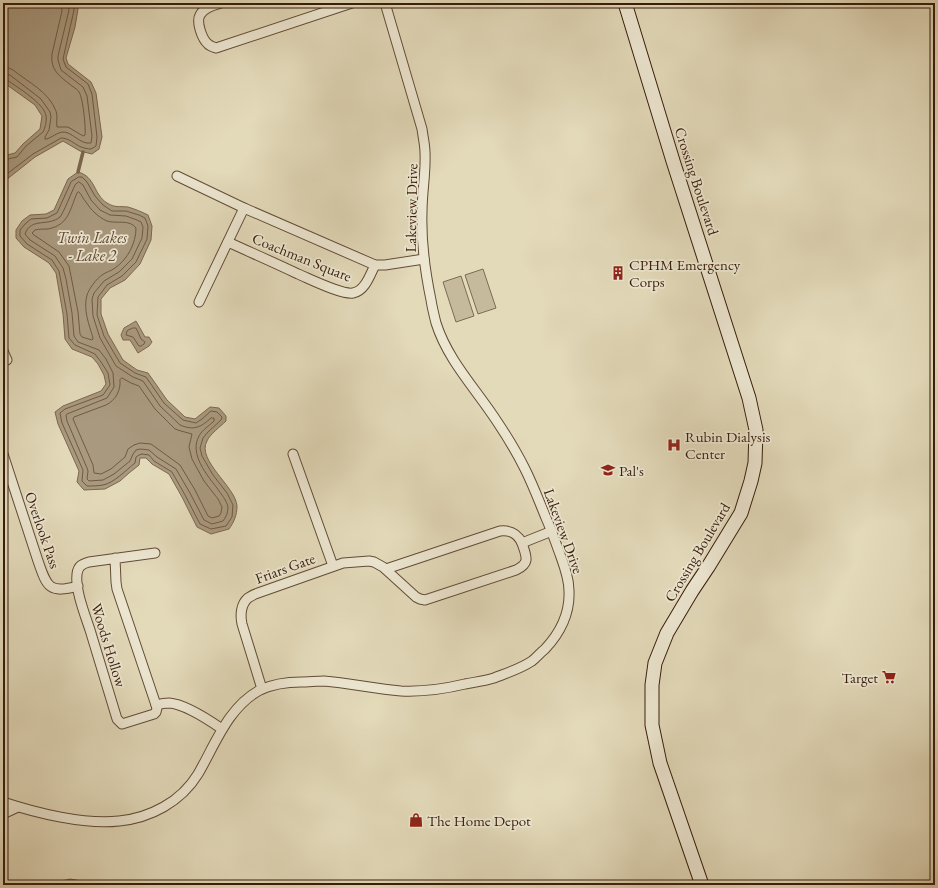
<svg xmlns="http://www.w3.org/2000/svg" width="938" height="888" font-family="'EB Garamond',serif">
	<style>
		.green { fill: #c6ba9c; stroke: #7e6b53 }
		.water { fill: #a9997e; stroke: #7b6750 }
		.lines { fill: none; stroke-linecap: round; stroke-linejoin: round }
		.shore { stroke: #705a44; stroke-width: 1 }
		.stream { stroke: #7b6750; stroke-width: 3.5 }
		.street-casing { stroke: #624c36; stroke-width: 11 }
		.secondary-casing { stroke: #371c0a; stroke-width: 15 }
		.street { stroke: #ede7d2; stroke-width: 9 }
		.secondary { stroke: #ede7d2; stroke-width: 13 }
		.labels { text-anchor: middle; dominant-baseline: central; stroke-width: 3.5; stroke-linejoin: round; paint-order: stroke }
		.street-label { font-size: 15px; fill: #371c0a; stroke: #ede7d2 }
		.poi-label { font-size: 15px; fill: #371c0a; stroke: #ede7d2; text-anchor: start }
		.water-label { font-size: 16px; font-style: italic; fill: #5f4833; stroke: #ede7d2 }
	</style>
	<rect width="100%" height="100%" fill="#e3daba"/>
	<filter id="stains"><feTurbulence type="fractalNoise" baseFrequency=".005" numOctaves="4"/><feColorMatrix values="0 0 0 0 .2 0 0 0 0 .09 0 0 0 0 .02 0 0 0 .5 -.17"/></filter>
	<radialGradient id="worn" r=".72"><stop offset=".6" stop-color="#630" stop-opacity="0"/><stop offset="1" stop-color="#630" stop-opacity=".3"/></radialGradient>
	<g class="green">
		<polygon points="483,269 496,308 478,314 465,275"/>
		<polygon points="461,276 474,316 456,322 443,282"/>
	</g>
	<g class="water">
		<polygon points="5,3 76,3 78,9 75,27 66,58 68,64 91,82 96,93 102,137 99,149 92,154 80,151 63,141 35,157 6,180 4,189 6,208 6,215 3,217 3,156 15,153 23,144 40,129 42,116 35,105 3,82 3,6"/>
		<path d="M78,172c18,5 15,22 29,31 8,5 12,3 21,4 7,2 14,5 20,8l4,11 -1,14 -11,24 -15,16 -15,8 -9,11v15l7,20 15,26 14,10 11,3 19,27 18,17 10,2 15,-12 9,1 7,8v5c-6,6 -16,13 -19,20 -11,19 29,46 30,65 0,9 -3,16 -8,23l-18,5 -14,-7 -15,-30 -13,-23 -17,-10 -6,-6h-6l-1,7 -10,8 -9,8 -15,8 -21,1 -7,-8 2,-11 -21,-47 -3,-12 8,-6 38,-15 5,-7 -2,-9 -6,-11 -6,-7 -20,-8 -7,-10 -2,-25 -7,-41 -7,-10 -25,-16 -8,-9v-8l6,-9 8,-6 16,-1 8,-4 14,-31z"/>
		<polygon points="136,321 145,337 149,337 152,342 149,346 138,353 130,340 123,340 121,335 124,328"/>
		<polygon points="70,879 82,881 85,885 55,885 58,882"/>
	</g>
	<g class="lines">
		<g class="shore">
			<path d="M3,68h6l4,2c15,12 36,22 43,41 2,5 0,11 1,16h11l15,9 2,-1c1,-7 -2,-37 -6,-43 -1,-2 -4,-4 -7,-6 -11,-9 -22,-15 -20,-32l10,-43 -1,-8"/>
			<path d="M3,74l7,1 31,24 9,13 1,5 -2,13 -4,7v2h2c5,-2 10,-6 15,-7 10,-1 18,13 29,11l1,-7 -5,-40 -4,-9 -22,-17 -3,-10v-4l11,-46 -2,-7"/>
			<path d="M3,79l4,1c10,7 38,24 39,36 1,5 -1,12 -3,16l-17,14 -9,11 -14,3"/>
			<path d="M3,177l30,-23 28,-16c8,0 13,6 20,9 3,1 7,2 10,2l5,-3 1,-9 -5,-43 -4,-10 -22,-17 -3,-8 11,-49 -1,-7"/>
			<path d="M79,177h3l5,5 8,14 8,9 9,6h14l13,4 6,3 3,8 -1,13 -11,23 -14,14 -15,9 -9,12 -1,18 7,21 16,27 15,10 11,4 18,26 19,17 13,3 6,-4 9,-8 6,1 5,5 -1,3 -13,12 -5,6 -3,10 2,8 11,19 14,18 6,12 -1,12 -6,9 -15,3 -11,-5 -15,-29 -13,-23 -18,-11 -5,-6 -7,-1 -3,1 -3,2 -1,6c-9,7 -21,20 -32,22 -5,1 -11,1 -16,1l-5,-5 1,-11 -21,-47 -2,-10 5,-4 38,-14 7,-10 -2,-12 -7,-11 -6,-8 -20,-9 -6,-7 -2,-24 -8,-43 -7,-11 -25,-16 -7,-8v-6l5,-6 6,-5 16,-1 10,-5 14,-31z"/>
			<path d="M79,182l4,3 8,15 9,10 10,5 16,1 11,4 4,2 2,5 -1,11 -10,21 -13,13 -15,9 -10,12 -2,6 1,17 7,22 16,28 17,11 10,4 17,25 20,19c14,6 21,2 31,-7h3v3c-5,5 -12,9 -15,15 -10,18 8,39 18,52 4,6 10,13 11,19 0,6 -2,10 -5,14l-11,3 -8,-4 -14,-27 -14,-24 -19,-12 -8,-7 -9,-1 -4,1 -3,4 -3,7 -16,13 -11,6 -14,1 -2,-2 1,-8 -1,-3 -20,-47 -1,-6 1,-1 40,-16 7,-11 -1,-14 -7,-14 -7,-9 -21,-8 -4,-6 -2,-23 -6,-34 -3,-11 -8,-12 -25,-16 -5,-6c6,-17 23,-7 35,-17 3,-3 12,-26 15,-32z"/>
			<path d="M79,192c3,3 4,7 7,10 5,8 12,15 21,19 9,3 23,-2 29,7 0,15 -8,31 -21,40 -4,3 -9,4 -13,7 -6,4 -13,14 -15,20 -4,15 2,29 6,43v1l-1,1 -10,-3 -2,-3 -2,-22 -9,-46 -10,-14 -25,-17 -2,-2 3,-3c5,-1 9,-1 13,-1 21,-4 22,-20 29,-36z"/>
			<polygon points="133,328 136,328 141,339 145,342 144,344 141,346 139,346 133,337 126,335 127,331"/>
			<path d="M122,378l9,5 8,3 16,23 20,20 6,2 11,3 -3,13 3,12 12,22 14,18 4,8 -1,6 -2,3 -7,2 -4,-2 -13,-26 -15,-25 -29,-21 -11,-1 -6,2 -6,4 -3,8 -14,12 -10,5 -7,-1 -1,-8 -20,-46 1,-2 32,-12c10,-5 15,-15 14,-25z"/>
		</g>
		<polyline class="stream" points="78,172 83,152"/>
		<defs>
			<g id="street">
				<path d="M221,3c-7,2 -17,4 -21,12 -4,7 2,24 8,29 2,2 5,3 8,4l136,-45"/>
				<polyline points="177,176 244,208 375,265 385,265 424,259"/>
				<path d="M228,242c24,11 47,21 70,32 12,5 44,21 55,19 12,-2 17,-18 22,-28"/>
				<polyline points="199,302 244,208"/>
				<polyline points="3,351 7,360"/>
				<path d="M3,454l35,107c9,26 11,33 40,25"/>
				<polyline points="293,454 333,566"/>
				<path d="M115,558l1,24 1,7 40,119 -1,4 -2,2 -32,10 -5,-5c-9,-30 -18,-59 -27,-89 -5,-15 -15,-40 -13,-56 1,-8 5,-10 12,-12l66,-9"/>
				<path d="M386,569l114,-38c10,-1 17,2 22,12l30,-12"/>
				<path d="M262,689l-20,-65c-2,-9 -1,-20 6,-26 3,-2 7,-4 10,-5l85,-30 26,-2 5,1 9,5 33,30 4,2 5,1 91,-30c15,-7 10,-14 6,-27"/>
				<path d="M156,705c4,-1 8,-2 13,-2 16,1 40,17 53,26"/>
				<path d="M3,802c33,11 82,23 116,19 31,-3 62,-19 79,-47 17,-29 30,-67 62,-84 13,-6 27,-8 41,-8 7,0 16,-1 23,-1 26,2 51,8 77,10 22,1 43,-2 64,-7 10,-2 20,-3 29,-6 13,-5 26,-9 38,-17 4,-3 8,-8 13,-12 15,-16 25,-36 24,-58 0,-12 -4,-23 -8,-34 -5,-13 -9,-26 -15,-39 -7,-17 -13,-33 -21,-49 -8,-16 -17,-31 -27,-46 -21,-33 -50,-62 -62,-100 -2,-8 -4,-16 -5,-23 -6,-29 -10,-59 -9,-88 0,-20 4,-40 3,-59 0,-8 -2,-16 -3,-24l-37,-126"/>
				<polyline points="3,814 18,807"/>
			</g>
			<polyline id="secondary" points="625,3 673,161 749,398 756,430 755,463 751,481 741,513 708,567 692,591 667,633 655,663 652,685 652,725 660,763 702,885"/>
		</defs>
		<use href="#street" class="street-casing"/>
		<use href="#secondary" class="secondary-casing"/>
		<use href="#street" class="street"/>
		<use href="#secondary" class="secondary"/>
	</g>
	<defs>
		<symbol id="building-bare" viewBox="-9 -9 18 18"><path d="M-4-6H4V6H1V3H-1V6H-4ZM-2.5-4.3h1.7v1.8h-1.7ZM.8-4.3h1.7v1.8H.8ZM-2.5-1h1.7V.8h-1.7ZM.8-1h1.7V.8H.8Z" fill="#8f2418" stroke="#ede7d2" stroke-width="2.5" paint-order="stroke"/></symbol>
		<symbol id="hospital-bare" viewBox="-9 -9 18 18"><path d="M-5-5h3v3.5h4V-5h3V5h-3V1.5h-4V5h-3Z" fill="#8f2418" stroke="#ede7d2" stroke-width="2.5" paint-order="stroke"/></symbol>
		<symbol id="school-bare" viewBox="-9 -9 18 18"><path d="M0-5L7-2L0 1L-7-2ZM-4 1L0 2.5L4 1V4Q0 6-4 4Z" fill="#8f2418" stroke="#ede7d2" stroke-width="2.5" paint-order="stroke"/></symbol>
		<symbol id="supermarket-bare" viewBox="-9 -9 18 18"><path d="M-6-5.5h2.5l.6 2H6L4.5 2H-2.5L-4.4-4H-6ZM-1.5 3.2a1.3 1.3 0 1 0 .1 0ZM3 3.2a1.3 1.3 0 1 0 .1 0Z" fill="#8f2418" stroke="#ede7d2" stroke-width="2.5" paint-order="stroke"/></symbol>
		<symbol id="shop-bare" viewBox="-9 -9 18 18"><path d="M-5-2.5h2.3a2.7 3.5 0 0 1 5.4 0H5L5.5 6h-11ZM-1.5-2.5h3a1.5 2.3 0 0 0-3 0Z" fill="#8f2418" stroke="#ede7d2" stroke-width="2.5" paint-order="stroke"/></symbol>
	</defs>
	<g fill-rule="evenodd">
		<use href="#building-bare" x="608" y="263" width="20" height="20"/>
		<use href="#hospital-bare" x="664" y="435" width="20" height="20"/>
		<use href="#school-bare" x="598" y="460" width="20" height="20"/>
		<use href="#supermarket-bare" x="879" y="667" width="20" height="20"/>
		<use href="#shop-bare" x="406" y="810" width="20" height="20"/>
	</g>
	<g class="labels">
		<g class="street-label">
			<text transform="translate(697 181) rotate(72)">Crossing Boulevard</text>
			<text transform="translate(411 208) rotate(-89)">Lakeview Drive</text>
			<text transform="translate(302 257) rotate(22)">Coachman Square</text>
			<text transform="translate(43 530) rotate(71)">Overlook Pass</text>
			<text transform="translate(564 531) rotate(70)">Lakeview Drive</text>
			<text transform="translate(697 552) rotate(-59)">Crossing Boulevard</text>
			<text transform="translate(285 568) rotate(-20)">Friars Gate</text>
			<text transform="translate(109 645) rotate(73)">Woods Hollow</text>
		</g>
		<g class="poi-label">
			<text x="629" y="264">CPHM Emergency<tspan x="629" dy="17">Corps</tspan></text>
			<text x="685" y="436">Rubin Dialysis<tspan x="685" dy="17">Center</tspan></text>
			<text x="619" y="470">Pal's</text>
			<text x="878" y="677" text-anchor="end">Target</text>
			<text x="427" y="820">The Home Depot</text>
		</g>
		<g class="water-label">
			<text x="92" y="237">Twin Lakes<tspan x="92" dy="18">- Lake 2</tspan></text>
		</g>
	</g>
	<rect width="938" height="888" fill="none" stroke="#e3daba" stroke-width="16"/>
	<rect x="4" y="4" width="930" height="880" fill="none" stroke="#371c0a" stroke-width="2"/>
	<rect x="8" y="8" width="922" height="872" fill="none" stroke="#371c0a"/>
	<rect width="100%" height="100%" filter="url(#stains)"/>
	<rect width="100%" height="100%" fill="url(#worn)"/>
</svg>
